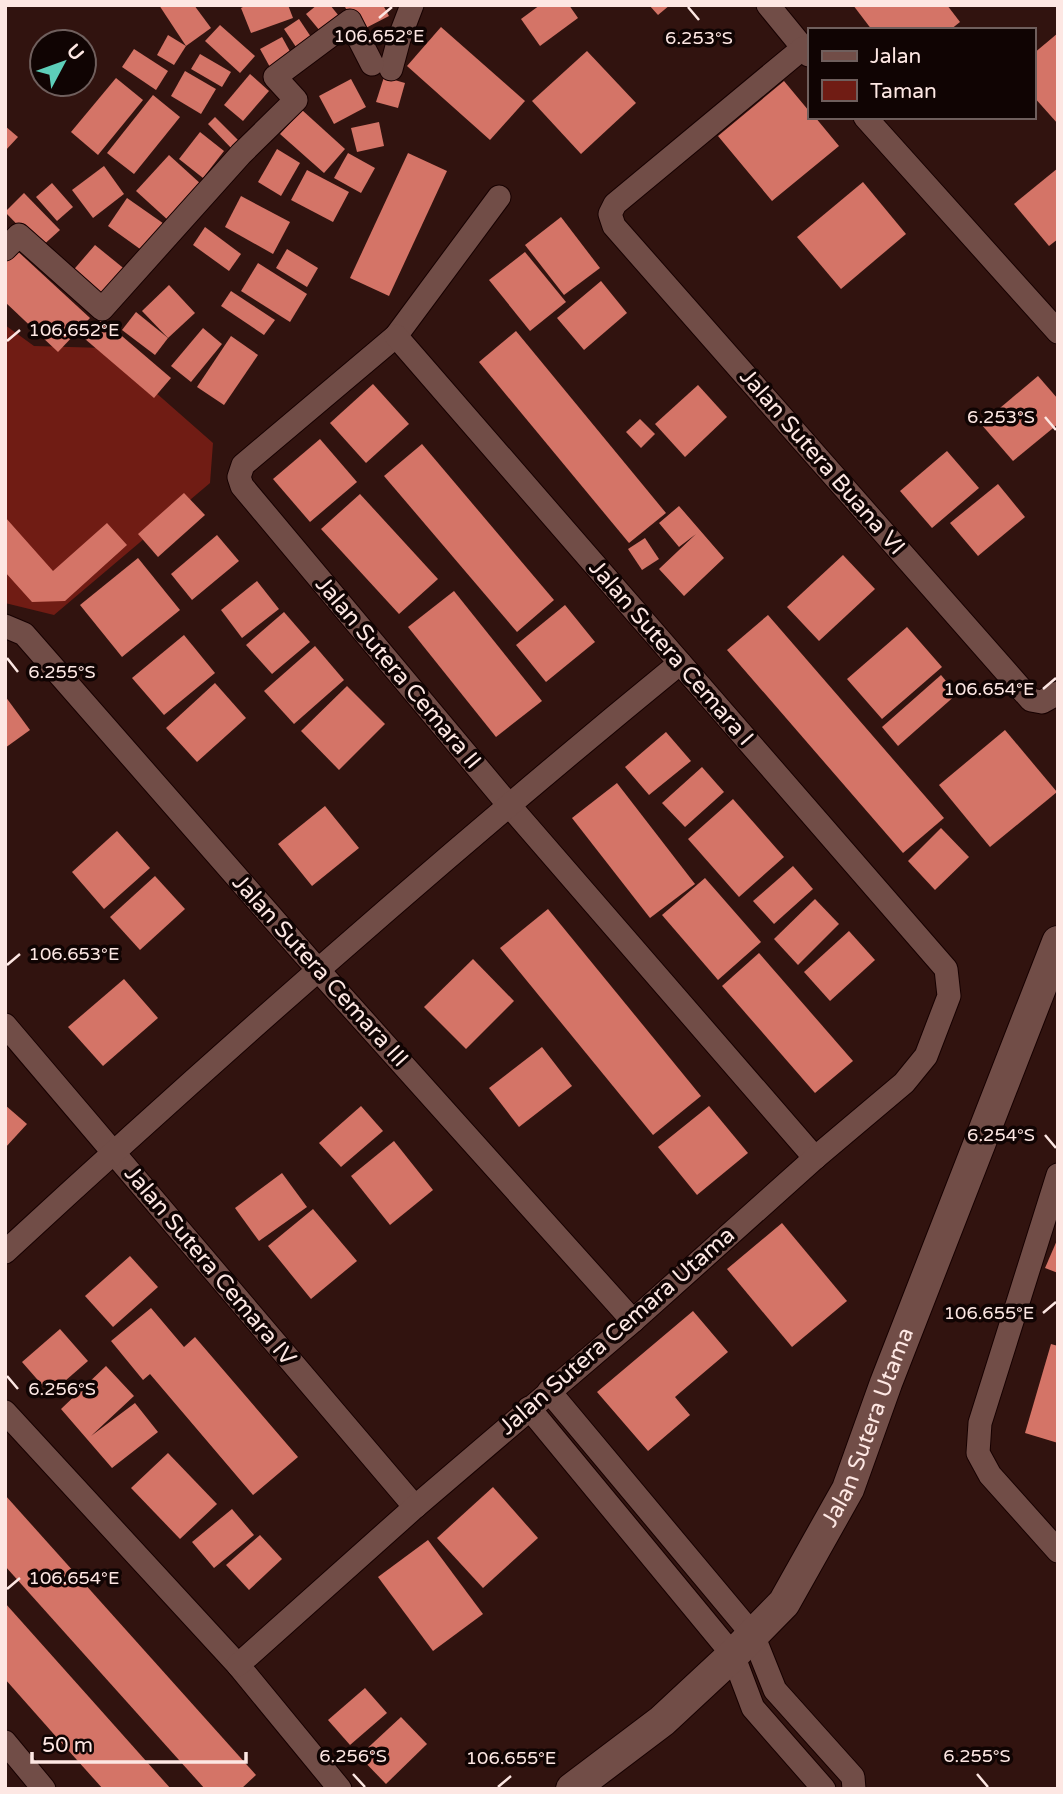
<svg xmlns="http://www.w3.org/2000/svg" width="1063" height="1794" font-family="'Varela Round',sans-serif">
	<style>
		.green { fill: #701c14 }
		.building { fill: #d47467 }
		.lines { fill: none; stroke-linecap: round; stroke-linejoin: round }
		.street-casing { stroke: #170100; stroke-width: 25 }
		.secondary-casing { stroke: #170100; stroke-width: 34 }
		.street { stroke: #714d47; stroke-width: 23 }
		.secondary { stroke: #714d47; stroke-width: 32 }
		.ticks { fill: none; stroke: #fde7e3; stroke-width: 2.5 }
		.labels { text-anchor: middle; dominant-baseline: central; stroke-width: 7; stroke-linejoin: round; paint-order: stroke }
		.street-label { font-size: 23px; fill: #fde7e3; stroke: #100403 }
		.ticks-label { font-size: 18px; text-anchor: middle; fill: #fde7e3; stroke: #100403; stroke-width: 7; stroke-linejoin: round; paint-order: stroke }
	</style>
	<rect width="100%" height="100%" fill="#31130f"/>
	<polygon class="green" points="5,325 34,346 105,348 213,443 210,483 54,615 5,603"/>
	<g class="building">
		<polygon points="159,5 194,5 211,28 186,46"/>
		<polygon points="247,5 288,5 293,18 251,33 241,8"/>
		<polygon points="317,5 330,5 343,21 325,37 306,14"/>
		<polygon points="344,5 383,5 389,16 358,32"/>
		<polygon points="540,5 569,5 578,18 540,46 521,19"/>
		<polygon points="649,5 670,5 658,15"/>
		<polygon points="853,5 947,5 960,22 950,30 872,30"/>
		<polygon points="299,19 315,43 300,53 284,29"/>
		<polygon points="220,25 255,56 240,73 205,41"/>
		<polygon points="441,27 525,101 490,140 407,66"/>
		<polygon points="1058,33 1058,124 1033,96 1033,54"/>
		<polygon points="168,35 186,46 174,65 157,55"/>
		<polygon points="282,37 293,57 271,69 260,49"/>
		<polygon points="134,49 168,71 156,90 122,67"/>
		<polygon points="587,51 636,103 581,154 532,101"/>
		<polygon points="200,54 231,72 222,87 191,69"/>
		<polygon points="185,71 216,89 201,114 171,96"/>
		<polygon points="250,74 269,91 243,121 224,105"/>
		<polygon points="384,77 405,83 398,108 376,102"/>
		<polygon points="116,78 143,100 98,155 71,132"/>
		<polygon points="351,79 366,107 334,124 319,96"/>
		<polygon points="784,81 809,111 809,117 815,117 839,146 772,201 718,136"/>
		<polygon points="153,95 180,117 134,174 107,153"/>
		<polygon points="302,110 345,149 324,173 280,134"/>
		<polygon points="215,117 242,144 234,151 208,124"/>
		<polygon points="379,122 384,146 357,152 351,128"/>
		<polygon points="5,126 18,137 5,151"/>
		<polygon points="200,132 224,151 203,178 179,159"/>
		<polygon points="277,149 300,163 281,196 258,182"/>
		<polygon points="348,153 375,168 361,193 334,178"/>
		<polygon points="408,153 447,171 389,296 350,278"/>
		<polygon points="169,155 202,185 169,221 136,191"/>
		<polygon points="104,166 124,194 93,218 72,190"/>
		<polygon points="1058,168 1058,239 1049,246 1014,204"/>
		<polygon points="307,170 349,192 333,222 291,200"/>
		<polygon points="863,182 906,234 841,289 797,237"/>
		<polygon points="52,183 73,207 57,221 36,197"/>
		<polygon points="24,193 60,230 40,248 5,212"/>
		<polygon points="241,196 290,222 273,254 225,227"/>
		<polygon points="127,198 167,226 147,254 108,226"/>
		<polygon points="561,217 600,268 564,295 525,245"/>
		<polygon points="205,227 241,254 229,271 193,245"/>
		<polygon points="95,245 127,271 102,300 70,274"/>
		<polygon points="13,247 90,318 58,352 5,302 5,256"/>
		<polygon points="287,249 318,268 307,287 276,268"/>
		<polygon points="525,252 566,302 530,331 489,280"/>
		<polygon points="258,263 307,294 290,322 241,291"/>
		<polygon points="601,281 627,313 584,350 557,318"/>
		<polygon points="169,285 195,313 168,338 142,311"/>
		<polygon points="231,291 275,320 264,335 221,306"/>
		<polygon points="136,312 168,338 155,355 122,330"/>
		<polygon points="102,319 171,378 154,398 85,339"/>
		<polygon points="203,328 222,344 191,382 171,366"/>
		<polygon points="516,331 666,513 629,543 479,362"/>
		<polygon points="231,336 258,355 224,405 197,387"/>
		<polygon points="1038,376 1058,399 1058,424 1013,461 981,424"/>
		<polygon points="373,384 409,424 366,463 330,423"/>
		<polygon points="698,385 727,417 685,457 655,424"/>
		<polygon points="640,419 655,434 641,448 626,432"/>
		<polygon points="320,439 357,482 310,522 273,479"/>
		<polygon points="422,444 554,600 517,632 384,476"/>
		<polygon points="947,451 979,488 932,528 900,491"/>
		<polygon points="998,484 1025,517 978,556 950,523"/>
		<polygon points="184,493 205,515 158,557 138,534"/>
		<polygon points="360,494 438,579 399,614 321,529"/>
		<polygon points="679,506 724,558 684,596 659,569 696,534 679,547 659,523"/>
		<polygon points="5,517 53,571 107,523 127,545 65,601 32,602 5,572"/>
		<polygon points="217,535 239,561 192,600 171,574"/>
		<polygon points="645,538 659,559 642,570 628,549"/>
		<polygon points="843,555 875,589 819,641 787,607"/>
		<polygon points="138,558 180,610 122,657 80,605"/>
		<polygon points="257,581 279,609 242,638 221,610"/>
		<polygon points="454,591 542,701 496,737 408,627"/>
		<polygon points="565,605 595,642 546,682 516,645"/>
		<polygon points="284,612 310,642 272,674 246,645"/>
		<polygon points="768,615 944,818 903,853 727,650"/>
		<polygon points="907,627 942,667 882,719 847,679"/>
		<polygon points="184,635 215,673 164,715 132,678"/>
		<polygon points="315,646 344,680 294,724 264,691"/>
		<polygon points="941,675 957,694 898,746 882,727"/>
		<polygon points="215,683 246,718 197,762 166,728"/>
		<polygon points="347,686 385,724 339,770 301,731"/>
		<polygon points="5,696 30,730 5,748"/>
		<polygon points="1005,730 1057,792 990,847 939,785"/>
		<polygon points="666,732 691,761 649,795 625,767"/>
		<polygon points="702,767 724,792 685,827 662,803"/>
		<polygon points="617,783 695,884 650,918 572,818"/>
		<polygon points="733,799 784,857 739,897 688,839"/>
		<polygon points="325,806 359,848 312,886 278,844"/>
		<polygon points="941,828 969,857 935,890 908,861"/>
		<polygon points="117,831 150,868 104,909 72,872"/>
		<polygon points="793,866 813,889 774,924 753,901"/>
		<polygon points="155,876 185,909 140,950 110,917"/>
		<polygon points="705,878 761,942 718,980 662,915"/>
		<polygon points="815,899 839,924 798,965 774,939"/>
		<polygon points="548,909 701,1096 653,1135 500,948"/>
		<polygon points="849,931 875,960 830,1001 804,972"/>
		<polygon points="759,953 853,1061 815,1093 722,986"/>
		<polygon points="473,959 514,1001 466,1049 424,1007"/>
		<polygon points="124,979 158,1018 103,1066 68,1027"/>
		<polygon points="542,1047 572,1086 519,1127 489,1088"/>
		<polygon points="5,1105 27,1124 5,1148"/>
		<polygon points="361,1106 383,1131 341,1167 319,1143"/>
		<polygon points="709,1106 748,1153 697,1195 658,1147"/>
		<polygon points="394,1141 433,1190 390,1225 351,1176"/>
		<polygon points="282,1173 307,1207 259,1241 235,1208"/>
		<polygon points="313,1209 357,1261 311,1299 268,1246"/>
		<polygon points="782,1223 847,1301 792,1347 727,1269"/>
		<polygon points="1058,1238 1058,1273 1045,1268"/>
		<polygon points="130,1256 158,1287 113,1327 85,1296"/>
		<polygon points="151,1308 184,1347 195,1337 298,1457 253,1495 150,1374 143,1380 111,1341"/>
		<polygon points="693,1311 728,1352 675,1397 690,1415 648,1451 597,1392"/>
		<polygon points="60,1329 88,1361 50,1394 22,1362"/>
		<polygon points="1051,1344 1058,1346 1058,1443 1025,1433"/>
		<polygon points="106,1366 134,1396 91,1436 135,1403 158,1432 112,1468 61,1409"/>
		<polygon points="168,1453 217,1504 180,1539 131,1488"/>
		<polygon points="493,1487 538,1538 483,1588 437,1538"/>
		<polygon points="5,1495 256,1775 241,1789 205,1789 5,1566"/>
		<polygon points="232,1509 254,1535 214,1568 192,1542"/>
		<polygon points="260,1535 282,1559 249,1590 226,1565"/>
		<polygon points="428,1540 483,1614 433,1651 378,1577"/>
		<polygon points="5,1603 97,1706 171,1789 103,1789 59,1740 5,1679"/>
		<polygon points="365,1688 387,1713 350,1745 328,1720"/>
		<polygon points="401,1717 427,1744 386,1784 359,1756"/>
	</g>
	<g class="lines">
		<defs>
			<g id="street">
				<polyline points="768,5 809,55"/>
				<polyline points="803,48 615,204 610,214 614,226 1031,700 1042,702 1058,693"/>
				<polyline points="391,69 399,39 412,5"/>
				<polyline points="865,117 1058,332"/>
				<polyline points="499,197 396,336 243,465 239,477 242,486 508,804 815,1158"/>
				<polyline points="5,249 19,235 102,309 241,154 296,100 275,77 350,21 372,64"/>
				<polyline points="5,626 24,634 319,971 633,1321"/>
				<polyline points="5,1025 415,1507"/>
				<polyline points="1058,1175 980,1423 978,1453 990,1475 1058,1551"/>
				<path d="M5,1252c220,-203 444,-400 675,-589"/>
				<polyline points="549,1391 753,1635 775,1690 853,1777 854,1789"/>
				<polyline points="529,1408 733,1655 753,1708 824,1789"/>
				<polyline points="5,1412 238,1665 340,1789"/>
				<polyline points="238,1665 415,1507 633,1321 815,1158 904,1083 926,1056 949,996 946,969 396,336"/>
				<polyline points="5,1742 44,1789"/>
			</g>
			<g id="secondary">
				<path id="s1" d="M572,1789l90,-68 71,-66 51,-52 64,-114 38,-106 172,-441"/>
			</g>
		</defs>
		<use href="#street" class="street-casing"/>
		<use href="#secondary" class="secondary-casing"/>
		<use href="#street" class="street"/>
		<use href="#secondary" class="secondary"/>
	</g>
	<path class="ticks" d="M688,7l11,13M379,18l13,-11M7,341l13,-11M1045,417l11,13M7,658l11,14M1043,689l13,-11M7,965l13,-11M1045,1135l11,13M1043,1313l13,-11M7,1376l11,13M7,1589l13,-11M353,1774l12,13M977,1774l11,13M498,1787l13,-11"/>
	<g class="labels">
		<g class="street-label">
			<text transform="translate(822 462) rotate(49)">Jalan Sutera Buana VI</text>
			<text transform="translate(671 653) rotate(49)">Jalan Sutera Cemara I</text>
			<text transform="translate(398 673) rotate(50)">Jalan Sutera Cemara II</text>
			<text transform="translate(320 971) rotate(48)">Jalan Sutera Cemara III</text>
			<text transform="translate(210 1266) rotate(50)">Jalan Sutera Cemara IV</text>
			<text transform="translate(617 1331) rotate(-41)">Jalan Sutera Cemara Utama</text>
			<text stroke="none"><textPath href="#s1" startOffset="478">Jalan Sutera Utama</textPath></text>
		</g>
	</g>
	<g class="ticks-label">
		<text x="379" y="42">106.652°E</text>
		<text x="699" y="44">6.253°S</text>
		<text x="74" y="336">106.652°E</text>
		<text x="1001" y="423">6.253°S</text>
		<text x="62" y="678">6.255°S</text>
		<text x="989" y="695">106.654°E</text>
		<text x="74" y="960">106.653°E</text>
		<text x="1001" y="1141">6.254°S</text>
		<text x="989" y="1319">106.655°E</text>
		<text x="62" y="1395">6.256°S</text>
		<text x="74" y="1584">106.654°E</text>
		<text x="353" y="1762">6.256°S</text>
		<text x="977" y="1762">6.255°S</text>
		<text x="511" y="1764">106.655°E</text>
	</g>
	<rect width="1063" height="1794" fill="none" stroke="#fde7e3" stroke-width="14"/>
	<rect x="808" y="28" width="228" height="91" fill="#100403" stroke="#6f5f5d" stroke-width="2"/>
	<rect x="822" y="51" width="35" height="10" fill="#714d47" stroke="#6f5f5d" stroke-width="2"/>
	<text x="870" y="63" font-size="21" fill="#fde7e3">Jalan</text>
	<rect x="822" y="80" width="35" height="21" fill="#701c14" stroke="#6f5f5d" stroke-width="2"/>
	<text x="870" y="98" font-size="21" fill="#fde7e3">Taman</text>
	<g transform="translate(63 63) rotate(49)"><circle r="33" fill="#100403" stroke="#6f5f5d" stroke-width="2"/>
	<path d="M0-5L12 26L0 18L-12 26Z" fill="#5dceb9"/>
	<text y="-10" font-size="19" font-weight="bold" text-anchor="middle" fill="#fde7e3">U</text>
	</g>
	<path d="M32 1752v10h214v-10" fill="none" stroke="#fde7e3" stroke-width="3.5"/>
	<text x="42" y="1752" font-size="21" fill="#fde7e3" stroke="#100403" stroke-width="5" paint-order="stroke">50 m</text>
</svg>
